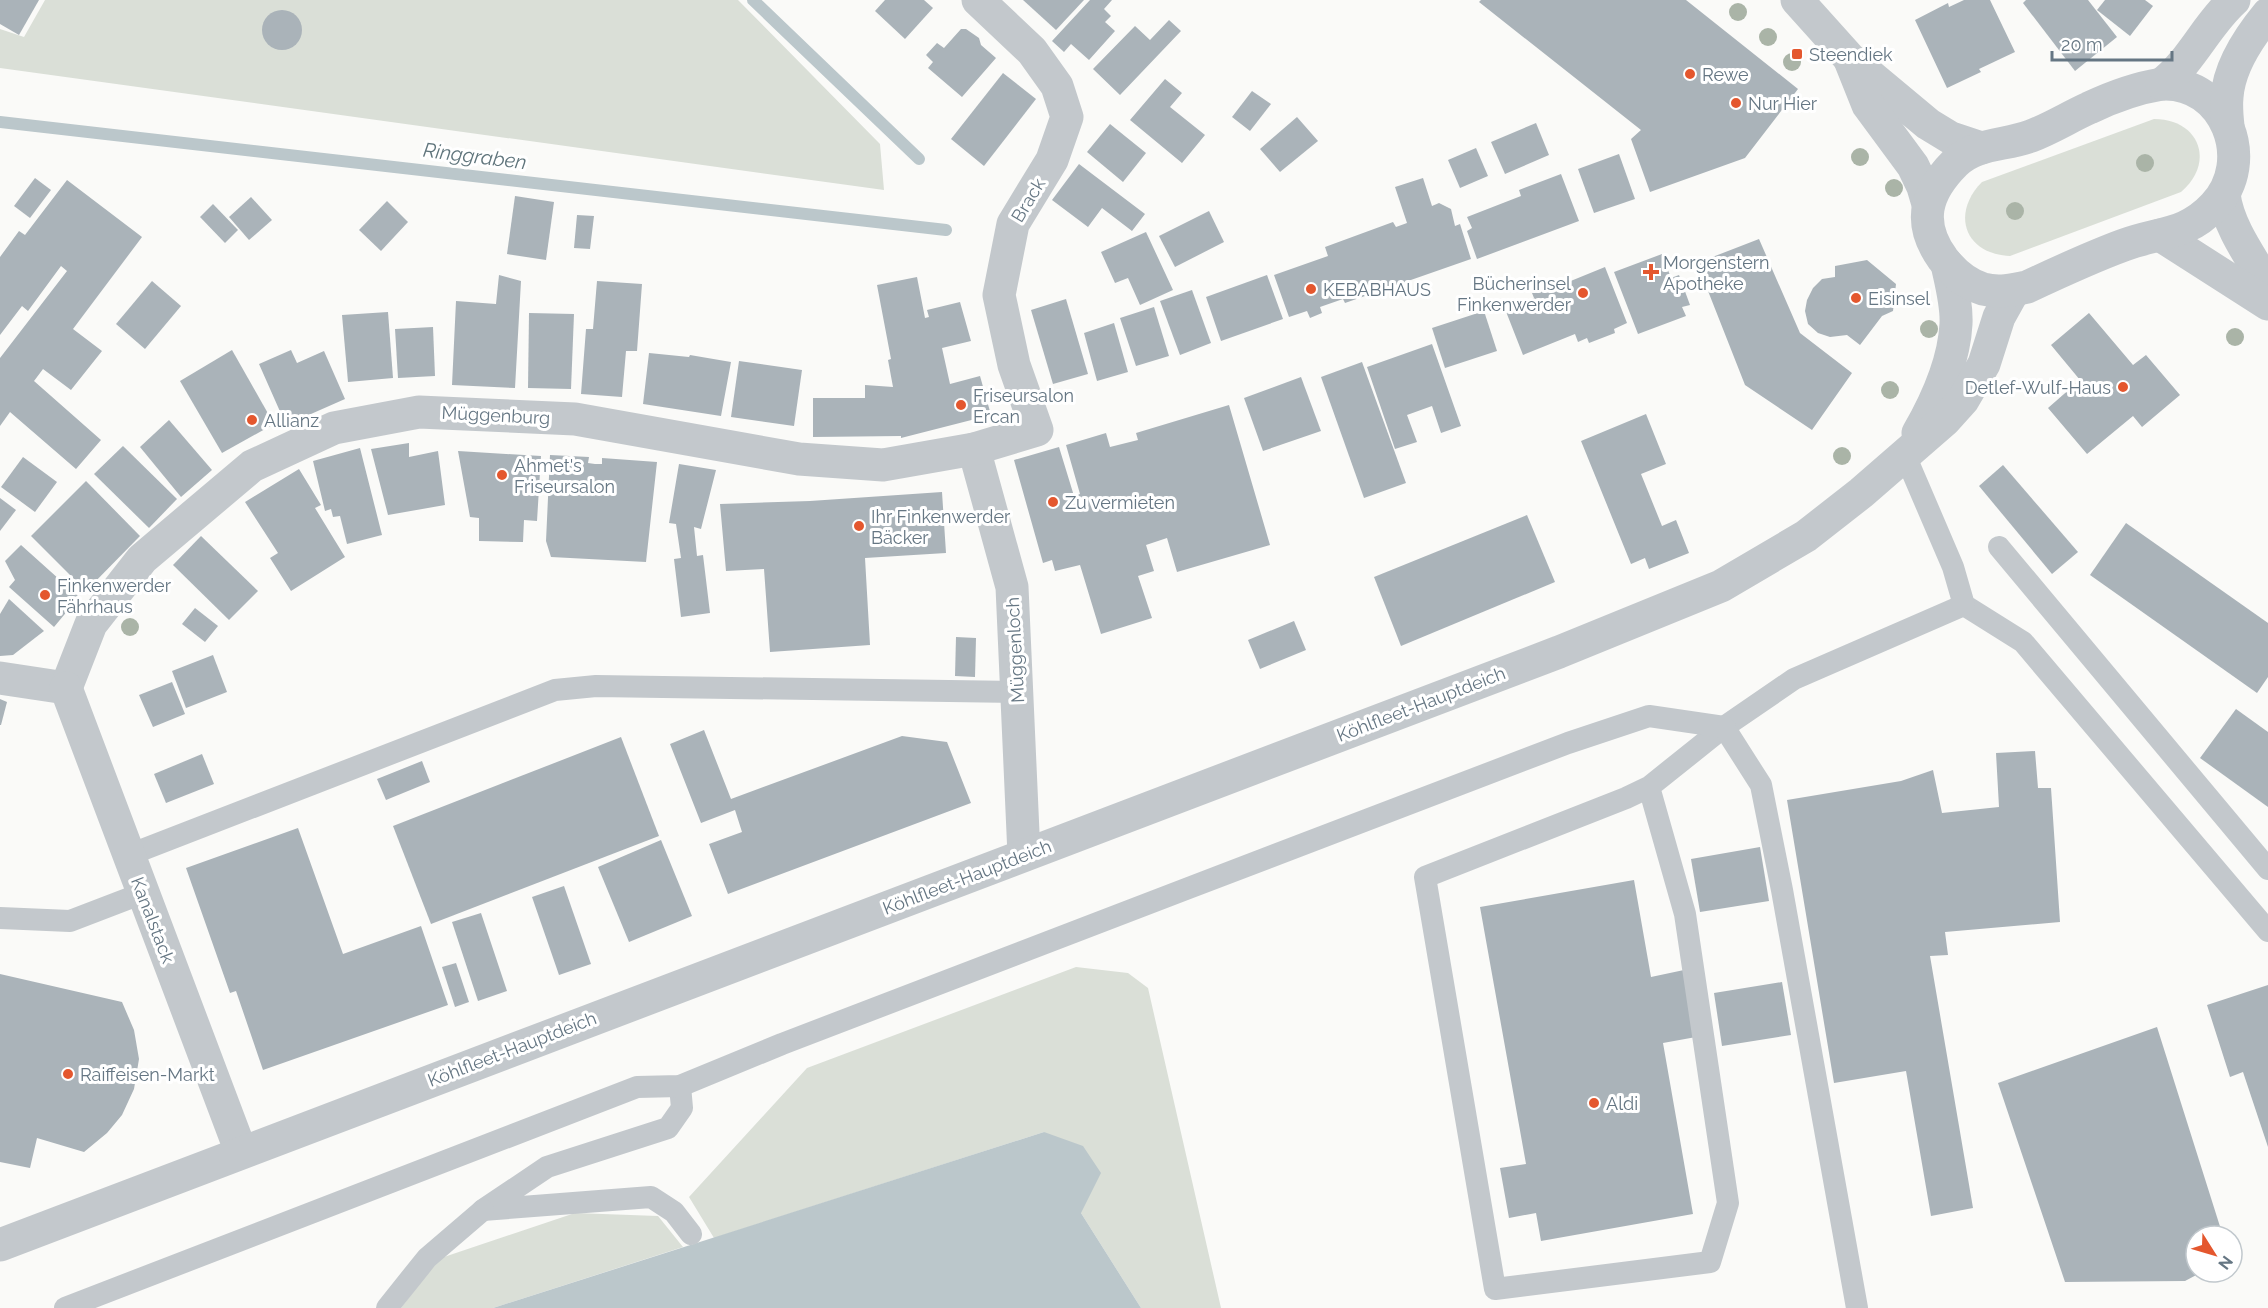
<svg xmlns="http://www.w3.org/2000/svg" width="2268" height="1308" font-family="Raleway,sans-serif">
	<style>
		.green { fill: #dadfd7 }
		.water { fill: #bbc7cb }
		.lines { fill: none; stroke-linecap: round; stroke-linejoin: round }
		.stream { stroke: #bbc7cb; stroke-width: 12 }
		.building { fill: #aab3b9 }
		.service { stroke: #c3c8cc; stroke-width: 22 }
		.minor { stroke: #c3c8cc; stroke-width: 33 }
		.tertiary { stroke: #c3c8cc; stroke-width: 33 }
		.tree { fill: #aab4a7 }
		.poi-dot { fill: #e4572e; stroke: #fff; stroke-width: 2 }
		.labels { text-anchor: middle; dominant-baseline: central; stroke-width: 6; stroke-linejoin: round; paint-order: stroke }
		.poi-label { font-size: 18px; fill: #657683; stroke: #fff; text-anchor: start }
		.street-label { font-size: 18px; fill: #657683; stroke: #fff }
		.water-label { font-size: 20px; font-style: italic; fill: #60757c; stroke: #fff }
	</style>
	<rect width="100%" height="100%" fill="#fafaf8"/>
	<g class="green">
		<polygon points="45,0 738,0 880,144 884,190 0,68 0,29 24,37"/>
		<path d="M2154,119c45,0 62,43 27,73l-171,64c-46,-2 -59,-43 -28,-74z"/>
		<polygon points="1076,967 1128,973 1148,988 1221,1308 1141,1308 1081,1213 1044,1132 714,1238 689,1197 807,1068"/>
		<polygon points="575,1213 658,1216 683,1247 493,1308 401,1308 438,1259"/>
	</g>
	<polygon class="water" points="1044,1132 1083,1146 1101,1173 1081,1213 1141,1308 493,1308"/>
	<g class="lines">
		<g class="stream">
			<polyline points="753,0 919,159"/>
			<polyline points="0,122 946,230"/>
		</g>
	</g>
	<g class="building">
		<polygon points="0,0 39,0 19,35 0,24"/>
		<polygon points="885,0 924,0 933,8 905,39 875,11"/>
		<polygon points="1023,0 1084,0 1056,30"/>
		<polygon points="1090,0 1112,0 1104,9 1111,16 1105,22 1115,31 1089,60 1071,44 1064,52 1052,41"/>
		<polygon points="1481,0 1686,0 1798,89 1745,158 1650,192 1631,139 1641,130 1479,2"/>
		<polygon points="1964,0 1990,0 2015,52 1979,69 1981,72 1947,88 1915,20 1948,3 1949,7"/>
		<polygon points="2026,0 2088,0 2117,37 2075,71 2023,3"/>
		<polygon points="2105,0 2145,0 2153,6 2130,36 2097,10"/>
		<circle cx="282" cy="30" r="20"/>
		<polygon points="1169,20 1181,31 1120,95 1093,69 1135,26 1150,40"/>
		<polygon points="961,29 966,29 979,38 981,45 996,58 962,97 928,68 933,62 926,55 937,43 944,48"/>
		<polygon points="1003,73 1036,99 984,166 951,139"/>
		<polygon points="1165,79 1182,93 1170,107 1205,135 1182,163 1130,120"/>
		<polygon points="1252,91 1271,104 1250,131 1232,117"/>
		<polygon points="1297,117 1318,141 1280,172 1260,149"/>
		<polygon points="1536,123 1549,155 1505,174 1491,142"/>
		<polygon points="1110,124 1146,153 1123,182 1087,152"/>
		<polygon points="1476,148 1488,176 1460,188 1448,160"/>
		<polygon points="1619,154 1635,199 1594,213 1578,169"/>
		<polygon points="1079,164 1145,214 1132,231 1102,208 1088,227 1052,200"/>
		<polygon points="1561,174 1579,221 1477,259 1467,231 1472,228 1467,217 1521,196 1519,190"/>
		<polygon points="35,178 51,190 30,218 14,206"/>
		<polygon points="1423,178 1432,206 1439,203 1451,209 1455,226 1460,224 1471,259 1345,303 1343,299 1320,307 1322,313 1310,318 1307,311 1289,317 1274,275 1328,256 1325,247 1393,222 1396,227 1407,223 1395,187"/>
		<polygon points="67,180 142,237 73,329 102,351 71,390 43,369 34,381 101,440 76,469 10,412 0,426 0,358 67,271 61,266 28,311 22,306 0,335 0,257 19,231 25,235"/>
		<polygon points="515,196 554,202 546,260 507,254"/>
		<polygon points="251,197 272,220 249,240 229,217"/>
		<polygon points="387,201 408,222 381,251 359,230"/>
		<polygon points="213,204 238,230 225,243 200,217"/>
		<polygon points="1209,211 1224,242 1175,267 1159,236"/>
		<polygon points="577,215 594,216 590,249 574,248"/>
		<polygon points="1146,232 1173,290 1140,305 1128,278 1115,283 1101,252"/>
		<polygon points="1759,239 1800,333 1852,373 1812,430 1745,385 1697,263"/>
		<polygon points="1662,254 1671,278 1679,275 1690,305 1682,307 1686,316 1638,334 1614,272"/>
		<polygon points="1867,260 1896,284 1893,311 1882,316 1860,345 1847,335 1830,337 1818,333 1808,324 1805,311 1807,300 1813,288 1822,279 1835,277 1835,266"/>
		<polygon points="1605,267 1627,323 1614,329 1615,333 1589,343 1587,338 1578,342 1575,334 1523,355 1505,309 1534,298 1532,293 1556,284 1556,287"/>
		<polygon points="499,275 521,281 515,388 452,385 456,301 496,304"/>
		<polygon points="1267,275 1283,319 1221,341 1206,297"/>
		<polygon points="917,277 925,318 929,317 927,310 960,302 971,341 942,348 950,384 980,376 991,415 901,438 901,436 813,437 813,398 865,398 865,385 893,387 888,360 891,359 877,285"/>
		<polygon points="152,281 181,306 145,349 116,324"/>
		<polygon points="597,281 642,284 637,351 626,351 622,397 581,394 586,329 593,329"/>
		<polygon points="1192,290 1211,343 1180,355 1160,301"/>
		<polygon points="1066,299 1088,374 1053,384 1031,310"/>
		<polygon points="1154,307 1169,356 1136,366 1120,318"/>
		<polygon points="1484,311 1497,351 1445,368 1432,328"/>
		<polygon points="388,312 393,378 348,382 342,315"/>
		<polygon points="529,313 574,314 571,389 528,388"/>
		<polygon points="2089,313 2133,365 2146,355 2180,395 2142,427 2133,416 2087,454 2048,408 2080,380 2051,345"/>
		<polygon points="1114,323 1128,372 1097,381 1084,333"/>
		<polygon points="433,327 435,376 398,378 395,329"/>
		<polygon points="1432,344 1461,426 1441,433 1432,406 1407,415 1417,442 1395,449 1367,367"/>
		<polygon points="232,350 274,424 222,453 180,381"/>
		<polygon points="291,350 297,363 324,351 345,399 286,425 259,364"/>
		<polygon points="649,353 689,357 690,355 731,362 721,416 643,404"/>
		<polygon points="739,361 802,370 794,426 731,417"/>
		<polygon points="1362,362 1406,483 1364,498 1321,377"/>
		<polygon points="1301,377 1321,431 1263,451 1244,398"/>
		<polygon points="1229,405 1270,545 1177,572 1167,538 1146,545 1154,571 1138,576 1152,618 1101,634 1080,565 1055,571 1052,560 1043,563 1014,460 1059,447 1074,496 1080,494 1066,445 1106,433 1110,447 1138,440 1136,433"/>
		<polygon points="1646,414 1666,464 1641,474 1662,526 1676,520 1689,553 1649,569 1645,558 1631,564 1581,441"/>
		<polygon points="169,420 212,470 181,497 140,447"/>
		<polygon points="409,443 409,457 438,451 445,505 388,515 371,449"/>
		<polygon points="123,446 177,499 149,528 94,474"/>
		<polygon points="360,448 382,535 347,544 340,516 333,517 331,509 325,511 313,461"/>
		<polygon points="458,451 541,456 537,521 524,520 523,542 479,541 479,518 470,517"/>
		<polygon points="550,455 589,457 588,463 595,464 602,464 602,458 657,462 646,562 551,557 546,541"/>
		<polygon points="23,457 57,482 35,512 1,487"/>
		<polygon points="679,464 716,470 701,529 694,527 697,556 703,555 710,613 681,617 674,559 681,558 676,524 669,523"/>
		<polygon points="2003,465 2078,552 2052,574 1979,486"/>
		<polygon points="299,469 321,505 315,508 345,557 291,591 270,558 278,553 245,502"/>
		<polygon points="86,481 140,536 86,591 31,536"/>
		<polygon points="942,492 946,553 865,558 870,645 770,652 764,569 726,571 720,504 810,501"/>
		<polygon points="0,498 16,510 0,531"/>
		<polygon points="1527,515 1555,582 1401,646 1374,577"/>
		<polygon points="2126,523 2268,623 2268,677 2257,693 2090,575"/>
		<polygon points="201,536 258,591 229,620 173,565"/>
		<polygon points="21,545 79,597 54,627 9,587 15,580 5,561"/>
		<polygon points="9,599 44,631 13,655 0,656 0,614"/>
		<polygon points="195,608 218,626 205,642 182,624"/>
		<polygon points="1294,621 1306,650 1260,669 1248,640"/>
		<polygon points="956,637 976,638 975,677 955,676"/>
		<polygon points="213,655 227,692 186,708 172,671"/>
		<polygon points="172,682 185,714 153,727 139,695"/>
		<polygon points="0,699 7,702 1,725 0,725"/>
		<polygon points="2236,709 2268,732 2268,807 2200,758"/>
		<polygon points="704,730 731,799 902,736 947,742 971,803 728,894 709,844 742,832 735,810 701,823 670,744"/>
		<polygon points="621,737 659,836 431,924 393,826"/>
		<polygon points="2035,751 2038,788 2051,788 2060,922 1945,932 1948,955 1930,956 1973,1208 1931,1216 1906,1071 1834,1083 1787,800 1901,781 1933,770 1942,813 1999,807 1996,753"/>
		<polygon points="202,754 214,784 166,803 154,774"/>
		<polygon points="422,761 430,782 386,800 377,779"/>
		<polygon points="298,828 343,954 421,926 448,1005 263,1070 236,991 230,993 186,868"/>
		<polygon points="661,840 692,916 629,942 598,867"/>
		<polygon points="1760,847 1769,901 1700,912 1691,859"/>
		<polygon points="1634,880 1651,977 1684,970 1696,1037 1663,1043 1693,1214 1541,1241 1536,1213 1509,1218 1500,1168 1526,1164 1480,907"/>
		<polygon points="564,886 591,964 559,975 532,897"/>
		<polygon points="481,913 507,991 478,1001 452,922"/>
		<polygon points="456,963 469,1002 455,1007 442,967"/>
		<polygon points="0,974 122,1002 134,1030 139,1059 134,1089 122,1115 107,1133 84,1152 37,1138 30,1168 0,1162"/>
		<polygon points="1782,982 1791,1035 1722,1046 1714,993"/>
		<polygon points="2268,985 2268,1147 2243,1072 2230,1077 2207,1005"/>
		<polygon points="2157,1027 2223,1236 2196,1236 2196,1272 2202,1272 2185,1281 2065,1282 1998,1083"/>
	</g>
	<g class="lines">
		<g class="service">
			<polyline points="1905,455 1953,567 1964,605 2023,642 2268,931"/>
			<polyline points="1999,547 2268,869"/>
			<polyline points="1649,787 1685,914 1728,1203 1710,1262 1495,1289 1425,877 1626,798 1649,787 1724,727 1794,679 1964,605"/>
			<polyline points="129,855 555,690 596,686 1017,692"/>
			<polyline points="0,918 70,921 143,893"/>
			<polyline points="680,1086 682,1108 668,1128 547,1167 483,1210 651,1197 674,1212 691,1234"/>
			<polyline points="65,1308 637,1087 680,1086 782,1044 1186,889 1568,743 1649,716 1724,727 1761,785 1782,890 1857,1308"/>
			<polyline points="387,1308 427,1258 483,1210"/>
		</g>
		<g class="minor">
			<path d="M2224,194c4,33 27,63 44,92"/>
			<polyline points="2160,235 2268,304"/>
			<path d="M1918,433c19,-33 36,-71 38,-109 1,-20 -5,-41 -9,-60"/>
			<polyline points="974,449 1012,587 1024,855"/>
			<polyline points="0,678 66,688"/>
			<polyline points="66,688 91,624 142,559 252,466 334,428 419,412 575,419 799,459 883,465 974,449 1037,430 1014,365 999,295 1013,224 1052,160 1067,117 1057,86 1032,51 978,0"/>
			<polyline points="66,688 241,1152"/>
			<polyline points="0,1245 1559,652 1721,586 1806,536 1861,493 1945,420 1963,400 1984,364 1999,317 2014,290"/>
		</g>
		<g class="tertiary">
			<polyline points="1797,0 1850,59 1928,124 1951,138 1981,148"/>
			<polyline points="1850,60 1868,105 1913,166 1923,187 1928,204"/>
			<path d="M2162,84c63,-3 95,77 52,122 -28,30 -55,26 -90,39 -33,12 -65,27 -97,42 -14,3 -29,6 -44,2 -16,-5 -30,-17 -40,-30 -26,-36 -18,-66 12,-96 22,-21 50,-17 76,-27 21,-8 38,-19 58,-28 23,-11 48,-20 73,-24z"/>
			<path d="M2162,84c30,-23 44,-59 72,-84"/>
			<path d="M2228,126c-1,-9 -2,-19 -1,-29 2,-30 22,-60 41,-83"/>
		</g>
	</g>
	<g class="tree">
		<circle cx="1738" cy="12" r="9"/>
		<circle cx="1768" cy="37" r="9"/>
		<circle cx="1792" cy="62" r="9"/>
		<circle cx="1860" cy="157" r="9"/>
		<circle cx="2145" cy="163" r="9"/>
		<circle cx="1894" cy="188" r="9"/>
		<circle cx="2015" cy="211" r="9"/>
		<circle cx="1929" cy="329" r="9"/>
		<circle cx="2235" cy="337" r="9"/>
		<circle cx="1890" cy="390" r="9"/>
		<circle cx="1842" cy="456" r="9"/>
		<circle cx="130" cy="627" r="9"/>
	</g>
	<g class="poi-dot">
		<rect x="1791" y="48" width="12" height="12" rx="3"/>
		<circle cx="1690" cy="74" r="6"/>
		<circle cx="1736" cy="103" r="6"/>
		<path d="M1648 263h6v6h6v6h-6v6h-6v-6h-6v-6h6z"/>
		<circle cx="1311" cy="289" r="6"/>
		<circle cx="1583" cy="293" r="6"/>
		<circle cx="1856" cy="298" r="6"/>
		<circle cx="2123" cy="387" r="6"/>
		<circle cx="961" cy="405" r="6"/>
		<circle cx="252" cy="420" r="6"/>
		<circle cx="502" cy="475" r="6"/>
		<circle cx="1053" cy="502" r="6"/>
		<circle cx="859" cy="526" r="6"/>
		<circle cx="45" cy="595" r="6"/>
		<circle cx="68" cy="1074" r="6"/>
		<circle cx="1594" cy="1103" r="6"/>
	</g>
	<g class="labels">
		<g class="poi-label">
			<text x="1809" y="54">Steendiek</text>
			<text x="1702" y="74">Rewe</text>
			<text x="1748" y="103">Nur Hier</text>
			<text x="1663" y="262">Morgenstern<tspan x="1663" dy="21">Apotheke</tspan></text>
			<text x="1571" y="283" text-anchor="end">Bücherinsel<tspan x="1571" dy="21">Finkenwerder</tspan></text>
			<text x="1323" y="289">KEBABHAUS</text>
			<text x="1868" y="298">Eisinsel</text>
			<text x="2111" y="387" text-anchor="end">Detlef-Wulf-Haus</text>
			<text x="973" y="395">Friseursalon<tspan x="973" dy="21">Ercan</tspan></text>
			<text x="264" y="420">Allianz</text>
			<text x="514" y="465">Ahmet's<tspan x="514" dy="21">Friseursalon</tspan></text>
			<text x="1065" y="502">Zu vermieten</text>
			<text x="871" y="516">Ihr Finkenwerder<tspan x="871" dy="21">Bäcker</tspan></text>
			<text x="57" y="585">Finkenwerder<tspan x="57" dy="21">Fährhaus</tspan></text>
			<text x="80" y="1074">Raiffeisen-Markt</text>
			<text x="1606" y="1103">Aldi</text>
		</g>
		<g class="street-label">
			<text transform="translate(1028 200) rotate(-59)">Brack</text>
			<text transform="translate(496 415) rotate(3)">Müggenburg</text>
			<text transform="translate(1015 650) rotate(-93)">Müggenloch</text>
			<text transform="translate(1421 704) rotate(-21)">Köhlfleet-Hauptdeich</text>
			<text transform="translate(967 877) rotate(-21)">Köhlfleet-Hauptdeich</text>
			<text transform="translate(153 920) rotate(69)">Kanalstack</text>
			<text transform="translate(512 1049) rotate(-21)">Köhlfleet-Hauptdeich</text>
		</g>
		<g class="water-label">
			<text transform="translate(475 156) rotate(7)">Ringgraben</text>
		</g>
	</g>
	<g transform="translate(2214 1254) rotate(127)"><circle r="28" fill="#ffffff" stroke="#c1c8cd" stroke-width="1.5"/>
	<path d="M0-4.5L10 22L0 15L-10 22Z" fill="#e4572e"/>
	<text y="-9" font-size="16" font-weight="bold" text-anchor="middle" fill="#657683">N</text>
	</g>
	<path d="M2052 51v9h120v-9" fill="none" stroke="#657683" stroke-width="3"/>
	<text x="2061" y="51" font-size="18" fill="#657683" stroke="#ffffff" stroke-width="4.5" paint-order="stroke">20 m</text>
</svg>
